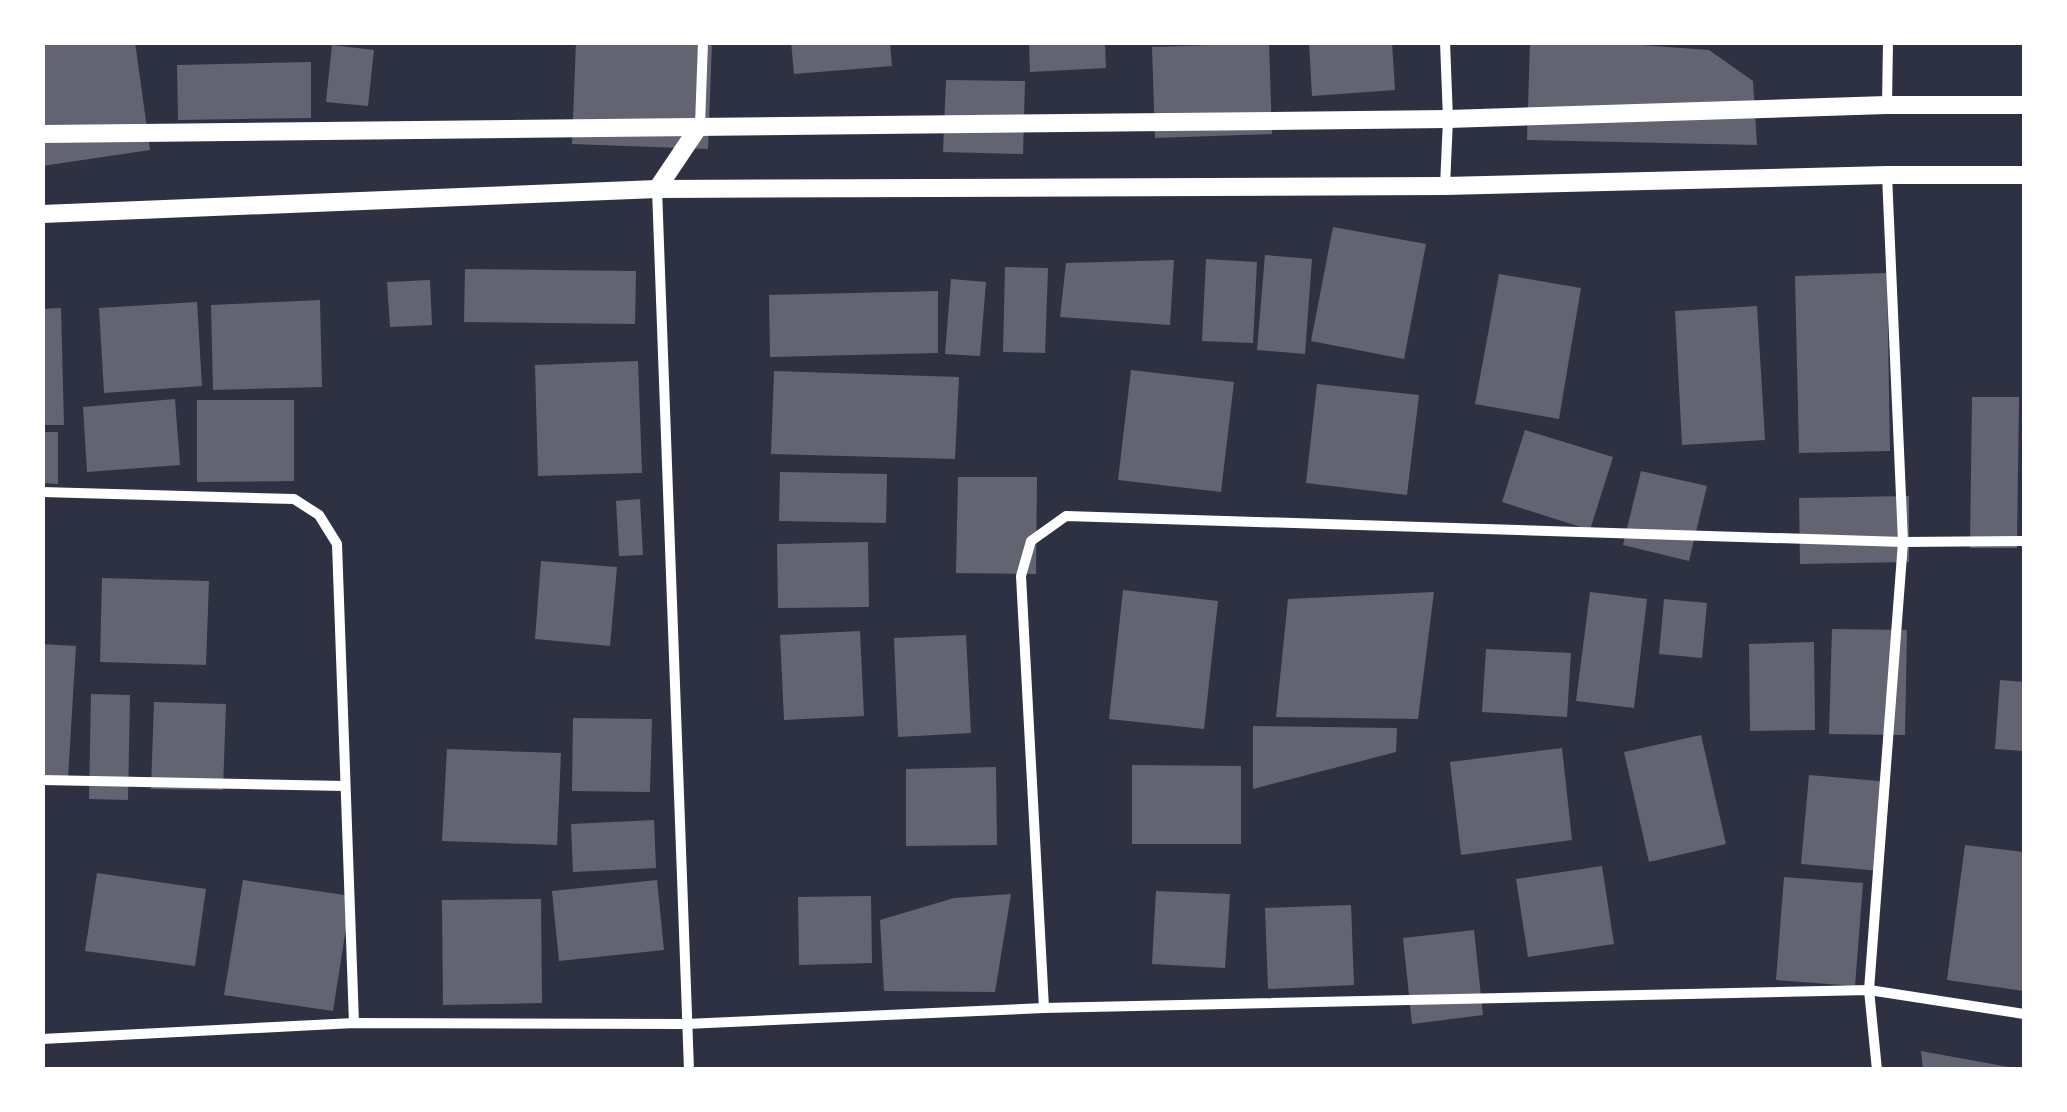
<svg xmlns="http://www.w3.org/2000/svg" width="2067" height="1112" font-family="'IBM Plex Serif',serif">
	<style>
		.building { fill: #626471 }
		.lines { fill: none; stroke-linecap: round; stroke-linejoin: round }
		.minor { stroke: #fff; stroke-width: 10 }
		.tertiary { stroke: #fff; stroke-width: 18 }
	</style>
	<rect width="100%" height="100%" fill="#2d3142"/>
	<g class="building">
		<polygon points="42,42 135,42 150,150 42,166"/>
		<polygon points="576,42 712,42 708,149 572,144"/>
		<polygon points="791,42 890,42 892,66 794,74"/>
		<polygon points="1029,42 1105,42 1106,68 1030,72"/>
		<polygon points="1309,42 1392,42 1395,90 1312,96"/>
		<polygon points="1530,42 1599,42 1709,50 1753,81 1757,145 1527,140"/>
		<polygon points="1269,43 1272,134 1155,138 1152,47"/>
		<polygon points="332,45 374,50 368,106 326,102"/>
		<polygon points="311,62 311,118 178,120 177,65"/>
		<polygon points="946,80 1025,81 1023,154 943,152"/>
		<polygon points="1333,227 1426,244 1404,359 1311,341"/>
		<polygon points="1265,255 1312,259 1305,354 1257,350"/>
		<polygon points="1206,259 1257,262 1253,343 1202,341"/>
		<polygon points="1174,260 1170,325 1060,317 1066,263"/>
		<polygon points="1005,267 1048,268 1045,353 1003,352"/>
		<polygon points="465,269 636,271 635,324 464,322"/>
		<polygon points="1887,273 1890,451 1799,453 1795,276"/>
		<polygon points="1499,274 1581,288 1559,419 1475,404"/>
		<polygon points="951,279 986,282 980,356 945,354"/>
		<polygon points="430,280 432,325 390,327 387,282"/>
		<polygon points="938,291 938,353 770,357 769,295"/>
		<polygon points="320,300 322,387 213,390 211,305"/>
		<polygon points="197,302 202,386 104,393 99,308"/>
		<polygon points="1757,306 1765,440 1682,445 1675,311"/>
		<polygon points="61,308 64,425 42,425 42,309"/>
		<polygon points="638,361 642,473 538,476 535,365"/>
		<polygon points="1131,370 1234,382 1221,492 1118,480"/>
		<polygon points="774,371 959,377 955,459 771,454"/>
		<polygon points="1317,384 1419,395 1407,495 1306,483"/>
		<polygon points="1972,397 2019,397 2017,548 1970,548"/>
		<polygon points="175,399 180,465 87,472 83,407"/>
		<polygon points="197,400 294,400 294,481 197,482"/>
		<polygon points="1525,430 1613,457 1590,530 1502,502"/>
		<polygon points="42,432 58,432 58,484 42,483"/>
		<polygon points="1641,471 1707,486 1689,561 1623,545"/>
		<polygon points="780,472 887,474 886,523 779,521"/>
		<polygon points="958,477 1037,477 1036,574 956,573"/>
		<polygon points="1909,496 1909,562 1800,564 1799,498"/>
		<polygon points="640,499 643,555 619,556 616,501"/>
		<polygon points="868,542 869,607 778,608 777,544"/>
		<polygon points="541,561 617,567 610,646 535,639"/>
		<polygon points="102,578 209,581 206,665 100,662"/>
		<polygon points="1123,590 1218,601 1204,729 1109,719"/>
		<polygon points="1434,592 1418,719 1276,717 1288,599"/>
		<polygon points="1590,592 1647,599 1634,708 1576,701"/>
		<polygon points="1664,599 1707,603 1702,658 1659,654"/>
		<polygon points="1832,629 1907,630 1905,735 1829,734"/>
		<polygon points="860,631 864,716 784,720 780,635"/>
		<polygon points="966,635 971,733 898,737 894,638"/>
		<polygon points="1814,642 1815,730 1750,731 1749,644"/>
		<polygon points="42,644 76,646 68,778 42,777"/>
		<polygon points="1486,649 1571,653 1567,717 1482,712"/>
		<polygon points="2000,680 2024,682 2024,751 1995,749"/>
		<polygon points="91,694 130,695 128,800 89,799"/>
		<polygon points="154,702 226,704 223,790 151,789"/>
		<polygon points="573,718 652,719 650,792 572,791"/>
		<polygon points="1253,726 1397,728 1396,752 1253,789"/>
		<polygon points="1701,735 1726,844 1649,862 1624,752"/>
		<polygon points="1562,748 1572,840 1461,855 1450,762"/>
		<polygon points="447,749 561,753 557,845 442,841"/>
		<polygon points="1132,765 1241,766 1241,844 1132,844"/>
		<polygon points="996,767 997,845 906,846 906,769"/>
		<polygon points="1809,775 1890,782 1881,871 1801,864"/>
		<polygon points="654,820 656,868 573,872 571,824"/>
		<polygon points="1965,845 2024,852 2024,991 1947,980"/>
		<polygon points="1602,866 1614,944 1528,957 1516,879"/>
		<polygon points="97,873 206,889 195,966 85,951"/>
		<polygon points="1784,877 1863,883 1855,986 1776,980"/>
		<polygon points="243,880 351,896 333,1011 224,995"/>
		<polygon points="657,880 664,950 559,961 552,891"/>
		<polygon points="1156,891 1230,894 1225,968 1152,964"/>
		<polygon points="1011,894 995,992 884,991 880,920 954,898"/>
		<polygon points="871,896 872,963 799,965 798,897"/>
		<polygon points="541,899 542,1003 443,1005 442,900"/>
		<polygon points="1351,905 1354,985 1268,989 1265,908"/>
		<polygon points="1474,930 1483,1015 1412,1024 1403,938"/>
		<polygon points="1921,1051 2014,1068 2014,1070 1923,1070"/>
	</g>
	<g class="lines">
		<g class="minor">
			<polyline points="1445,42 1448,119 1445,186"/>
			<polyline points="1887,105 1888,42"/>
			<polyline points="700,125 703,42"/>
			<polyline points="657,189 689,1070"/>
			<polyline points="42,492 294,499 319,515 337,544 354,1023"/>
			<polyline points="42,780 345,786"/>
			<polyline points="1044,1008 1021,576 1031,541 1066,516 1903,542 2024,541"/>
			<polyline points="42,1039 354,1023 686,1024 1044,1008 1869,990 2024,1014"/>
			<polyline points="1877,1070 1869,990 1903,542 1887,175"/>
		</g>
		<g class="tertiary">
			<polyline points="42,134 1448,119 1887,105 2024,105"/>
			<polyline points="657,189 700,125"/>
			<polyline points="42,214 657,189 1445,186 1887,175 2024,175"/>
		</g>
	</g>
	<rect width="2067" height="1112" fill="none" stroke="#ffffff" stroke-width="90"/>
</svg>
